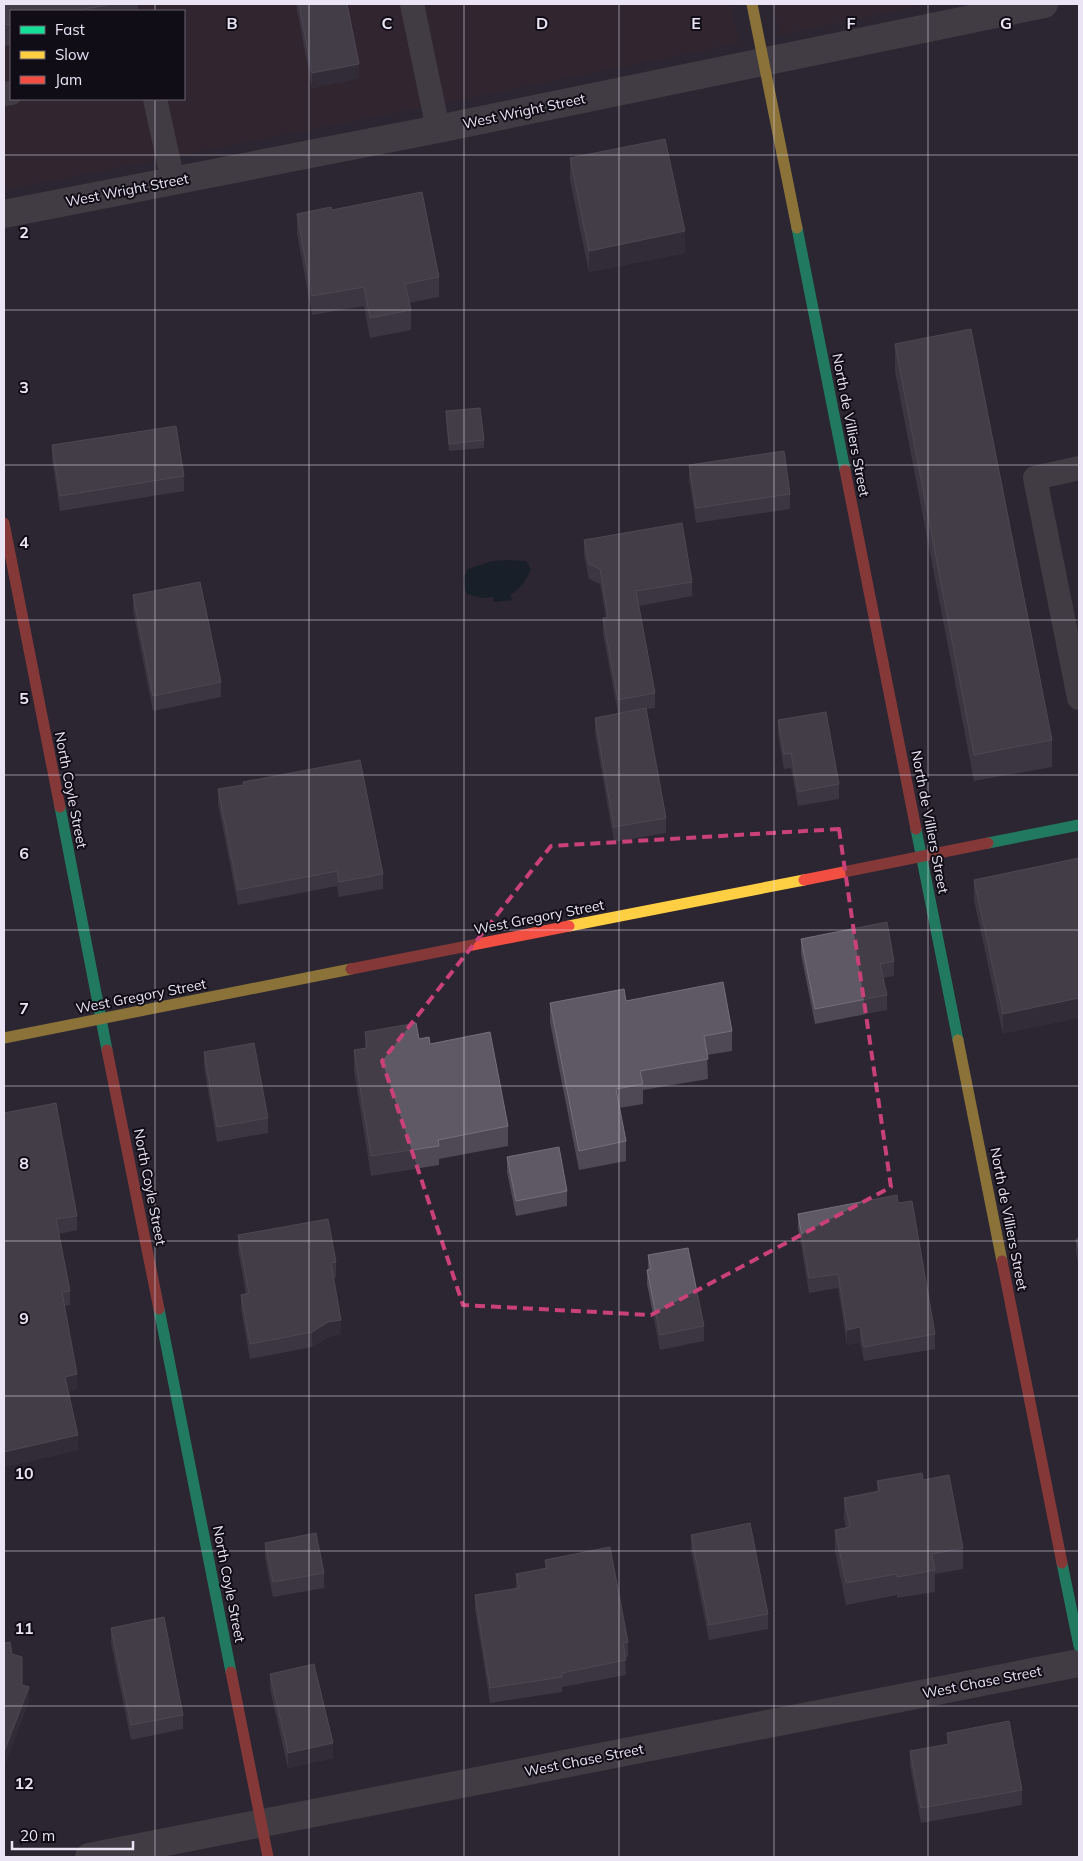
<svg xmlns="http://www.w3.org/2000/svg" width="1083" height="1861" font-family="Mulish,sans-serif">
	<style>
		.commercial { fill: #38272e; fill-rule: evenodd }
		.water { fill: #04181f }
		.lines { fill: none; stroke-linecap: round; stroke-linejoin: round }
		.lane { stroke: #5c5759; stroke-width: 24 }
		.street { stroke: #5c5759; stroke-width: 28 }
		.fast { stroke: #16e098; stroke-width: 11 }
		.slow { stroke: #ffcf43; stroke-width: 11 }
		.jam { stroke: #f24e42; stroke-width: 11 }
		.wall { fill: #4e4954 }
		.shaded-wall { fill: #39343f }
		.building { fill: #5f5965; stroke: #746f7c }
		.marked { fill: none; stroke: #ca417a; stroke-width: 4; stroke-dasharray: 10 6; stroke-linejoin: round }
		.grid { fill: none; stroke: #eae4f4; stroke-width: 1; stroke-opacity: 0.55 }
		.labels { text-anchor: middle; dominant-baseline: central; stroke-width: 4; stroke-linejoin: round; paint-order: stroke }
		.street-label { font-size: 14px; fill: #eae4f4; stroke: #110d17 }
		.grid-label { font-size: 16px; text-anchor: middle; font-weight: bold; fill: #eae4f4; stroke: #110d17; stroke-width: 4; stroke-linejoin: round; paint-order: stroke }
	</style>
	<rect width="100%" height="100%" fill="#2b2632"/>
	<g class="commercial">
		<path d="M4,4h727l8,39 -304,62 -431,85zM11,11h173v88h-173z"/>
		<polygon points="773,4 929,4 779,35"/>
	</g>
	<path class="water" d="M510,560l16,1 5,8c-5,11 -10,20 -21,26l2,5 -18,2 -1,-5 -12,1 -14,-4c-5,-10 -5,-15 1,-25l24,-8z"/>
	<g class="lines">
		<g class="lane">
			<polyline points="412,4 438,129"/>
			<polyline points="4,94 11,93"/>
			<polyline points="155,99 173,181"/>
			<polyline points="1079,468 1035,478 1079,698"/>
		</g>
		<g class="street">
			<polyline points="4,214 438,129 1044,4"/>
			<polyline points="89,1857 1079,1663"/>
		</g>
		<g class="fast">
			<polyline points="797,228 845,470"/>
			<polyline points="60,807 107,1050"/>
			<polyline points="916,829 958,1040"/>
			<polyline points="988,843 1079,825"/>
			<polyline points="159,1309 231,1672"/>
			<polyline points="1062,1563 1079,1646"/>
		</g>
		<g class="slow">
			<polyline points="752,4 797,228"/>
			<polyline points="569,926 804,880"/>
			<polyline points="4,1038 351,969"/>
			<polyline points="958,1040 1002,1261"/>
		</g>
		<g class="jam">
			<polyline points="845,470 916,829"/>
			<polyline points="4,523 60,807"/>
			<polyline points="804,880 988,843"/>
			<polyline points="351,969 569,926"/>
			<polyline points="107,1050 159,1309"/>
			<polyline points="1002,1261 1062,1563"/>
			<polyline points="231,1672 268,1857"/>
		</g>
	</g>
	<g class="wall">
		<polygon points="4,4 138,4 138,11 11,11 11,45 4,46"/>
		<polygon points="296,4 347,4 359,78 312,88"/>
		<polygon points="570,158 685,253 589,272 570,180"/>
		<polygon points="332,210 439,277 439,297 409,303 411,310 411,330 370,338 364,306 312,315 297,233 297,214"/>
		<polygon points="895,344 1052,740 1052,767 974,781 895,371"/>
		<polygon points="446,411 484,440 484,448 449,451 446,419"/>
		<polygon points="52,445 184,476 184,491 60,511 52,460"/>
		<polygon points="689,465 790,494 790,509 696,523 689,480"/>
		<polygon points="584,540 692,582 692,596 639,606 655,693 655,708 646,709 666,818 666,833 614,842 595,733 595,718 618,714 603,633 603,618 606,618 600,584 589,579 584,555"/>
		<polygon points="133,595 221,682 221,697 153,711 133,610"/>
		<polygon points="778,720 839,784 839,799 798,806 791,768 784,769 778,735"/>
		<polygon points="243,782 383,874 383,889 339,897 337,886 238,905 218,804 218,789 243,785"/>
		<polygon points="1079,858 1003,1034 974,900 974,880"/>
		<polygon points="801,939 894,961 894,976 883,978 887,995 887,1010 815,1024 801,954"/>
		<polygon points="626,1001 732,1031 732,1051 707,1055 708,1079 643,1090 643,1104 619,1108 626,1141 626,1161 579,1170 550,1022 550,1003"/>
		<polygon points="365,1032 419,1039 430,1044 508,1126 508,1146 439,1159 439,1165 371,1176 354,1070 354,1050 365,1048"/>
		<polygon points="204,1052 268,1118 268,1133 217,1142 204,1067"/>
		<polygon points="4,1113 77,1216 77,1230 59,1234 70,1291 70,1305 64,1306 77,1389 69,1391 78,1450 4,1467"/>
		<polygon points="507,1157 567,1191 567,1206 516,1216 507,1172"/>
		<polygon points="898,1203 935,1334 935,1349 864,1361 860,1342 847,1345 838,1288 809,1293 798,1228 798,1214"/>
		<polygon points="238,1235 336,1262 336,1277 333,1278 341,1334 328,1337 312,1347 250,1359 241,1309 241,1295 246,1294 238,1250"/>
		<polygon points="1079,1238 1079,1267 1076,1253 1076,1239"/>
		<polygon points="648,1255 704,1326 704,1341 660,1350 647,1284 647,1270 648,1269"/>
		<polygon points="923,1480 963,1548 963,1569 935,1574 935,1592 897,1598 897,1595 846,1605 835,1551 835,1530 846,1528 844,1519 844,1498 877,1491 877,1481"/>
		<polygon points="691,1535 768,1614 768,1629 709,1640 691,1550"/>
		<polygon points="265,1543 324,1573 324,1588 273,1597 265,1558"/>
		<polygon points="545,1560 628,1642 628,1657 625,1657 626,1675 562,1687 562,1692 490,1703 475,1609 475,1595 516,1589 516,1574 545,1569"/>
		<polygon points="111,1628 183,1715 183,1729 131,1740 111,1643"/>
		<polygon points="270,1674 333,1758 288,1768 270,1689"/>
		<polygon points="947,1733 1022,1790 1022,1805 921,1823 910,1766 910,1751 947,1744"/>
	</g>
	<g class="shaded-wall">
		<polygon points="359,64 359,78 312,88 312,73"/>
		<polygon points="685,231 685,253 589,272 589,251"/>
		<polygon points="1079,998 1079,1018 1003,1034 1003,1014"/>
		<polygon points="341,1320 341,1334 328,1337 312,1347 312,1332 328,1322"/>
		<polygon points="860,1327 860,1342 847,1345 847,1330"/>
		<polygon points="77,1374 77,1389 65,1392 65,1377"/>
		<polygon points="78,1435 78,1450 4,1467 4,1452"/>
		<polygon points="29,1687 29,1702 4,1767 4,1752"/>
		<polygon points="333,1743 333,1758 288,1768 288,1753"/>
	</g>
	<g class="building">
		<polygon points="4,4 112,4 74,11 11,11 11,24 4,25"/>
		<polygon points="299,4 347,4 359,64 312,73"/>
		<polygon points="665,139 685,231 589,251 570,158"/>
		<polygon points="422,192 439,277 405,284 411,310 370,318 364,287 312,296 297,214 331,207 332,210"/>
		<polygon points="971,329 1052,740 974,755 895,344"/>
		<polygon points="480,408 484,440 449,444 446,411"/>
		<polygon points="176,426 184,476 60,496 52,445"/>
		<polygon points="784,451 790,494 696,508 689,465"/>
		<polygon points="682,523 692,582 636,591 655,693 618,700 603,618 608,617 600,569 589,564 584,540"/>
		<polygon points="200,582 221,682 153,696 133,595"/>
		<polygon points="646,708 666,818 614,827 595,718"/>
		<polygon points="826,712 839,784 798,792 791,753 784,754 778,720"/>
		<polygon points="360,760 383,874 339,882 337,871 238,890 218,789 243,785 243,782"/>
		<polygon points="1079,858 1079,998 1003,1014 974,880"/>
		<polygon points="887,922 894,961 880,964 887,995 815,1009 801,939"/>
		<polygon points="723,982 732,1031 704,1036 708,1059 640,1071 643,1084 616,1089 626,1141 579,1151 550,1003 624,989 626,1001"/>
		<polygon points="416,1023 419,1039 429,1037 430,1044 490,1032 508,1126 438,1140 439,1146 371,1156 354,1050 367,1048 365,1032"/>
		<polygon points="254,1043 268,1118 217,1127 204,1052"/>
		<polygon points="56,1103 77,1216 56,1219 70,1291 62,1292 77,1374 65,1377 78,1435 4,1452 4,1113"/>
		<polygon points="559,1147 567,1191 516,1201 507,1157"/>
		<polygon points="897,1195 898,1203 912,1201 935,1334 864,1347 860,1327 847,1330 838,1274 809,1278 798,1214"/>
		<polygon points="328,1219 336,1262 331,1263 341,1320 328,1322 312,1332 250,1344 241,1295 249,1293 238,1235"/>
		<polygon points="1079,1238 1079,1252 1076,1239"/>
		<polygon points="688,1248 704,1326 660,1335 647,1270 651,1269 648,1255"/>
		<polygon points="922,1473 923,1480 949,1475 963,1548 932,1554 935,1570 897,1577 897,1574 846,1583 835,1530 850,1527 844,1498 880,1491 877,1481"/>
		<polygon points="750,1523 768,1614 709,1625 691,1535"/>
		<polygon points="316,1533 324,1573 273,1582 265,1543"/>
		<polygon points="610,1547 628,1642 623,1643 626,1660 562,1673 562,1677 490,1688 475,1595 519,1588 516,1574 547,1568 545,1560"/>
		<polygon points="164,1617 183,1715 131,1725 111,1628"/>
		<polygon points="10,1642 12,1654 22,1657 22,1685 29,1687 4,1752 4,1643"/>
		<polygon points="314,1664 333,1743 288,1753 270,1674"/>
		<polygon points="1009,1721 1022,1790 921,1808 910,1751 949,1744 947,1733"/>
	</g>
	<path d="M0 0H1083V1861H0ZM839,829l52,358 -240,128 -188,-10 -81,-244 169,-215z" fill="#2b2632" fill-opacity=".55" fill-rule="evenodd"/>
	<path class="marked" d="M839,829l52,358 -240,128 -188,-10 -81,-244 169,-215z"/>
	<path class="grid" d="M155,4v7M309,4v1853M464,4v1853M619,4v1853M774,4v1853M928,4v1853M155,99v1758M4,155h1075M4,310h1075M4,465h1075M4,620h1075M4,775h1075M4,930h1075M4,1086h1075M4,1241h1075M4,1396h1075M4,1551h1075M4,1706h1075"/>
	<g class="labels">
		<g class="street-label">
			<text transform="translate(524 111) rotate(-12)">West Wright Street</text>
			<text transform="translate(127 190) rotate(-11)">West Wright Street</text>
			<text transform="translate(851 425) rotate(79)">North de Villiers Street</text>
			<text transform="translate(71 790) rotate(79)">North Coyle Street</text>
			<text transform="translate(930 822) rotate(79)">North de Villiers Street</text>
			<text transform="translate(539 917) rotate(-11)">West Gregory Street</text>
			<text transform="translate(141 996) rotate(-11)">West Gregory Street</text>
			<text transform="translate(150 1187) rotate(79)">North Coyle Street</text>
			<text transform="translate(1009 1219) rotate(79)">North de Villiers Street</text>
			<text transform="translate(229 1584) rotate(79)">North Coyle Street</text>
			<text transform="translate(982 1682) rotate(-11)">West Chase Street</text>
			<text transform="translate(584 1760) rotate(-11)">West Chase Street</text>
		</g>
	</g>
	<g class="grid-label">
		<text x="232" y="29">B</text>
		<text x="387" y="29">C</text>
		<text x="542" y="29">D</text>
		<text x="696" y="29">E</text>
		<text x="851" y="29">F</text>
		<text x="1006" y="29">G</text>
		<text x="24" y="238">2</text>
		<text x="24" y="393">3</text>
		<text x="24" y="548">4</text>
		<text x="24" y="704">5</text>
		<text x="24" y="859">6</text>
		<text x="24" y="1014">7</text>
		<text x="24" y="1169">8</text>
		<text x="24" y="1324">9</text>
		<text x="24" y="1479">10</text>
		<text x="24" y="1634">11</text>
		<text x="24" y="1789">12</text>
	</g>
	<rect width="1083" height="1861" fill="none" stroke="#eae4f4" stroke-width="10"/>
	<rect x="10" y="10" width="175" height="90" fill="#110d17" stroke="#68636f"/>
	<rect x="20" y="26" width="25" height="8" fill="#16e098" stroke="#68636f"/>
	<text x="55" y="35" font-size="15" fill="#eae4f4">Fast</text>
	<rect x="20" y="51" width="25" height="8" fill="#ffcf43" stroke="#68636f"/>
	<text x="55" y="60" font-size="15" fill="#eae4f4">Slow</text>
	<rect x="20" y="76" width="25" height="8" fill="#f24e42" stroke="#68636f"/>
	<text x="55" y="85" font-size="15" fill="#eae4f4">Jam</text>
	<path d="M12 1841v8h121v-8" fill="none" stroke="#eae4f4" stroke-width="2.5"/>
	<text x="20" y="1841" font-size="15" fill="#eae4f4" stroke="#110d17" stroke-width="4" paint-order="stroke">20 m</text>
</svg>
